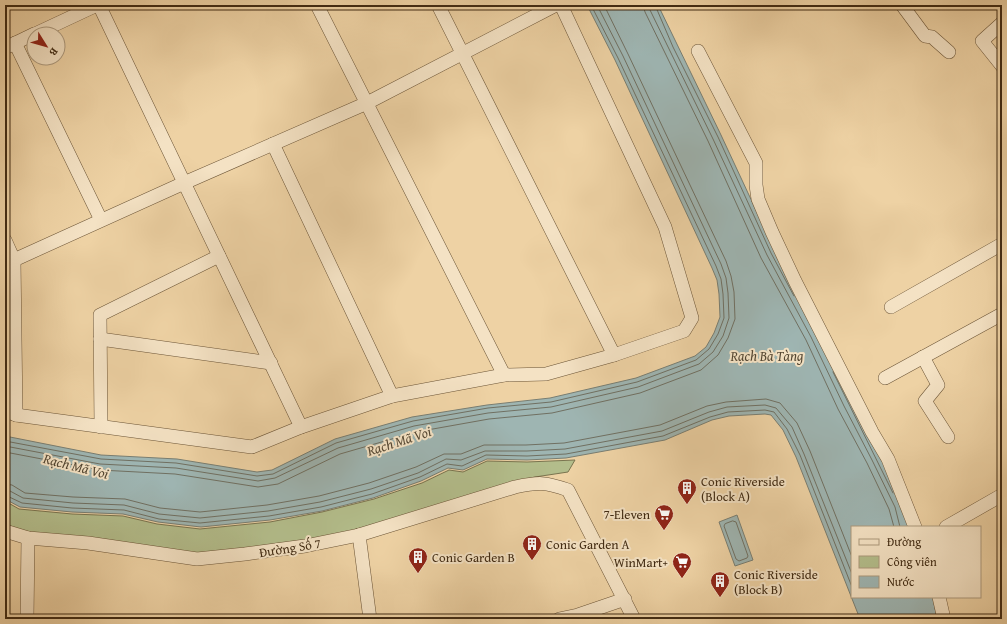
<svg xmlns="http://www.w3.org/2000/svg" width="1007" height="624" font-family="'Gentium Book Plus',serif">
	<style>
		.green { fill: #b3bd8b; stroke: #7a744f }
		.water { fill: #9eb5b2; stroke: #797e72 }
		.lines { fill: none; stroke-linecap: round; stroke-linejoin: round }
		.shore { stroke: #707062; stroke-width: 1 }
		.minor-casing { stroke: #6c5537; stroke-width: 14 }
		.minor { stroke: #f4e2c4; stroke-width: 13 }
		.labels { text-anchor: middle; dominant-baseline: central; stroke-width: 4; stroke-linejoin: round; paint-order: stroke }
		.poi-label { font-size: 13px; fill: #412b13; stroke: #f4e2c4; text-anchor: start }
		.street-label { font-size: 13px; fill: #412b13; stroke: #f4e2c4 }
		.water-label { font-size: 14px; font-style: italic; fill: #544733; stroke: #f4e2c4 }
	</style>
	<rect width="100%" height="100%" fill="#eed2a4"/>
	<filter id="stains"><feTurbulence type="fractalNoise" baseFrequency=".005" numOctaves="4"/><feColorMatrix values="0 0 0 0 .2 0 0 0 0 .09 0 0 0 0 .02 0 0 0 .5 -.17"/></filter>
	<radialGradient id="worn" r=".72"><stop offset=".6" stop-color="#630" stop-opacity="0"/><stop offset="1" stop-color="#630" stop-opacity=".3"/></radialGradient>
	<polygon class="green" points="575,460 568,472 535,477 513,482 357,530 304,540 245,548 197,553 29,533 5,525 5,501 19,509 72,514 123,516 157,524 200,529 270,522 322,512 374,499 422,483 449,470 463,472 487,461 527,462"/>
	<g class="water">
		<polygon points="587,5 658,5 721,135 775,251 879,453 910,527 852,527 852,597 933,597 937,619 860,619 796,457 783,430 771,415 765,414 729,416 712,420 665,440 566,458 527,460 487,459 463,470 448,468 421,481 373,498 322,511 270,520 201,527 158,522 123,514 72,512 20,507 5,499 5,436 101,455 177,459 257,472 272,470 335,439 412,417 487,405 550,398 636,378 695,356 706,347 714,333 720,317 719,294 717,280 712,268 615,60"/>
		<polygon points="737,515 753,560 735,566 719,522"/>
	</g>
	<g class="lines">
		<g class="shore">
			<polyline points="643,5 645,12 708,141 761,258 806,340 838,409 867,463 889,509 894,527"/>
			<polyline points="649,5 650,10 713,139 767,255 811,337 844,406 872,460 895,507 900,527"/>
			<polyline points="655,5 673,47 718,137 771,253 794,296"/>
			<polyline points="833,372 893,493"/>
			<polyline points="5,441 101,459 176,463 257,476 273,474 336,443 413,421 488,408 551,402 637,382 696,360 709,349 718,334 724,318 723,294 721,279 716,266 618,58 591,5"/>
			<polyline points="5,446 100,464 176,468 258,481 275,478 338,448 414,426 488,413 551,407 638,387 699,364 713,352 723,336 729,318 728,293 726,278 721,264 623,56 597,5"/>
			<polyline points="5,452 100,470 175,474 258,487 278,484 340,454 416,432 489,419 552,413 640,393 701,370 718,355 728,338 735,319 734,292 731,276 726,261 628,54 604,5"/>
			<polyline points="5,484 12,485 25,493 73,497 125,499 160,508 200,512 267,505 319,496 369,483 416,467 444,454 461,454 484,445 526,445 564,443 660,425 707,406 726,402 766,399 780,403 797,423 810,451 852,557"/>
			<polyline points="5,490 10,491 23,498 73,503 124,505 159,514 200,518 268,511 320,502 371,489 418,473 446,459 461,460 485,451 527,451 565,449 662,431 709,412 727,407 765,405 776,408 792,427 804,454 852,574"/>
			<polyline points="5,495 22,503 72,508 124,510 159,519 200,523 269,516 321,507 372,494 420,477 447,464 462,466 486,455 527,456 566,454 663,436 710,417 728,412 765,410 774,412 787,429 800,455 852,587"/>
			<polygon points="733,521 736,522 748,556 747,558 739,561 736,559 724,526 725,524"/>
		</g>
		<defs>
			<g id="minor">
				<polyline points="99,5 301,427"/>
				<polyline points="317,5 504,375"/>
				<polyline points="438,5 614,355"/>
				<polyline points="902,5 925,36 932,37 949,52"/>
				<polyline points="1002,23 982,41 1002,66"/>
				<polyline points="35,34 97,5"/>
				<polyline points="15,43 101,220"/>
				<polyline points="5,48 34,34"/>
				<polyline points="698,51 756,163 756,185 758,199 772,232 795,281 872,432 888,459 915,527"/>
				<polyline points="273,144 392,396"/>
				<polyline points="5,240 14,260 16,415"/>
				<polyline points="14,260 184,183 367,103 556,5"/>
				<polyline points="891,307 1002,244"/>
				<polyline points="100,339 271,363"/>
				<polyline points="923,357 938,385 925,401 948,437"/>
				<polyline points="885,378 1002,314"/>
				<polyline points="5,411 16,415 252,447 301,427 392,396 504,375 546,374 614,355 684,331 692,318 665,227 561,5"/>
				<polyline points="101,427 100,315 219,256"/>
				<polyline points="946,527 1002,495"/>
				<path d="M5,531l23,7 60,5 109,16 48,-5 60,-8 54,-11 156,-48c24,-5 30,-5 53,3l66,129"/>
				<polyline points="359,535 370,619"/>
				<polyline points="939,597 944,619"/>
				<polyline points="27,619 28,538"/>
				<polyline points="559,619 578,615 625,599"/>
			</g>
		</defs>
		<use href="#minor" class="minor-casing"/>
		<use href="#minor" class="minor"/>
	</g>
	<defs>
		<symbol id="building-pin" viewBox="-11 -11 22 30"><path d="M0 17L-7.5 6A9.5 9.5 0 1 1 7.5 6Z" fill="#8f2418" stroke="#f4e2c4"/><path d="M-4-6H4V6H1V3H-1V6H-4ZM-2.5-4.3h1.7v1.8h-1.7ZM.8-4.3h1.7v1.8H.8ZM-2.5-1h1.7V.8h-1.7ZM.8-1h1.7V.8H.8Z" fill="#fff"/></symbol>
		<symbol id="supermarket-pin" viewBox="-11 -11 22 30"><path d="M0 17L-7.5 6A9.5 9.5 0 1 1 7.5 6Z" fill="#8f2418" stroke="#f4e2c4"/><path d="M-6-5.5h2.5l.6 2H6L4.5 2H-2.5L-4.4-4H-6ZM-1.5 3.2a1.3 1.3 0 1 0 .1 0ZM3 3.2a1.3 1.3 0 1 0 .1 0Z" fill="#fff"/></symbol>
	</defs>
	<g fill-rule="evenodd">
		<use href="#building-pin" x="676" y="477" width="22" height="30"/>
		<use href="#supermarket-pin" x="653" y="503" width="22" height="30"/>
		<use href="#building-pin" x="521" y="533" width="22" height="30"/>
		<use href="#building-pin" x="407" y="546" width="22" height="30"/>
		<use href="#supermarket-pin" x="671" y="551" width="22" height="30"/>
		<use href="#building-pin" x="709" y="570" width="22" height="30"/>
	</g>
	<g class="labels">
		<g class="poi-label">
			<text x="701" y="481">Conic Riverside<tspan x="701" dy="15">(Block A)</tspan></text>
			<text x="650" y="514" text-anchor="end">7-Eleven</text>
			<text x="546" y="544">Conic Garden A</text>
			<text x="432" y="557">Conic Garden B</text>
			<text x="668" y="562" text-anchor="end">WinMart+</text>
			<text x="734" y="574">Conic Riverside<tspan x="734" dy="15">(Block B)</tspan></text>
		</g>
		<g class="street-label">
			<text transform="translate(290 548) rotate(-9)">Đường Số 7</text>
		</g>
		<g class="water-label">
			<text x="767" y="356">Rạch Bà Tàng</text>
			<text transform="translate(399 441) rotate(-18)">Rạch Mã Voi</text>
			<text transform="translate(76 466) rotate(14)">Rạch Mã Voi</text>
		</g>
	</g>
	<rect width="1007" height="624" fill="none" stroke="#eed2a4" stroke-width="20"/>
	<rect x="6" y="6" width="995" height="612" fill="none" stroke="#412b13" stroke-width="2"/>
	<rect x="10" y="10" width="987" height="604" fill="none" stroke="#412b13"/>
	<rect x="851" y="526" width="130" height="72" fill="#f4e2c4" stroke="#ac997d"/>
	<rect x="859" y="539" width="20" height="6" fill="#f4e2c4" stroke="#ac997d"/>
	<text x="887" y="546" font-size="12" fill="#412b13">Đường</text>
	<rect x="859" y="556" width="20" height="12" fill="#b3bd8b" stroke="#ac997d"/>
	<text x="887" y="566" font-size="12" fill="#412b13">Công viên</text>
	<rect x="859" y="576" width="20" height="12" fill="#9eb5b2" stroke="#ac997d"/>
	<text x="887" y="586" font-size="12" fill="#412b13">Nước</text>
	<g transform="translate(46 46) rotate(127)"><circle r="19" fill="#f4e2c4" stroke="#ac997d"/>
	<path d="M0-3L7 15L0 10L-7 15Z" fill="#8f2418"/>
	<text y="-6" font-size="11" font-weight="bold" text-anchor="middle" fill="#412b13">B</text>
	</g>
	<rect width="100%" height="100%" filter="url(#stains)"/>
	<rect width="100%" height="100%" fill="url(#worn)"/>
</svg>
